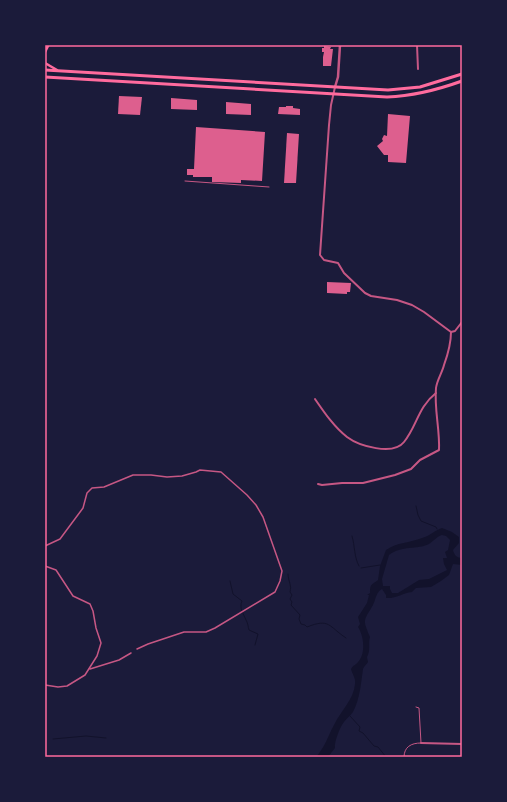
<svg xmlns="http://www.w3.org/2000/svg" width="507" height="802" font-family="Arial,sans-serif">
	<style>
		.water { fill: #12122b; fill-rule: evenodd }
		.lines { fill: none; stroke-linecap: round; stroke-linejoin: round }
		.stream { stroke: #12122b; stroke-width: 1 }
		.building { fill: #dd5f8e }
		.service { stroke: #c65784; stroke-width: 1 }
		.pedestrian { stroke: #c65784; stroke-width: 1.5 }
		.minor { stroke: #c65784; stroke-width: 2 }
		.tertiary { stroke: #c65784; stroke-width: 2.5 }
		.secondary { stroke: #ff6b9d; stroke-width: 2.5 }
		.primary { stroke: #ff6b9d; stroke-width: 3 }
		.neatline { fill: none; stroke: #ff6b9d; stroke-width: 1.5 }
	</style>
	<rect width="100%" height="100%" fill="#1b1b3a"/>
	<path class="water" d="M442,528l10,4 7,5v6l-6,7c1,5 4,8 9,8v7l-9,-1 -4,11 -8,6 -10,6 -15,1 -4,4c-9,1 -17,7 -26,6v-3l-4,-6c-6,3 -6,10 -9,16 -9,16 -11,13 -3,32 -2,6 1,13 -3,20l1,5c-1,2 -4,4 -5,7 -2,14 -3,30 -10,43 -3,4 -6,6 -9,10 -4,5 -10,20 -9,26l-7,9h-12c9,-10 12,-21 18,-32 6,-13 20,-26 21,-41 1,-6 -3,-10 -4,-15 2,-4 5,-4 7,-7 8,-8 6,-26 0,-35l2,-3 -2,-7 9,-14 2,-8h-2l3,-2c0,-9 1,-8 8,-13l2,-14 6,-16c11,-8 24,-7 36,-12 8,-2 13,-8 20,-10zM442,535l4,1 4,4 -2,10 -3,2 2,6h-4l1,6 3,6 -18,9 -10,1 -21,13h-6l-2,-4v-3h-7l-1,-7 7,-24c13,-10 28,-5 40,-11 5,-3 7,-7 13,-9z"/>
	<g class="lines">
		<g class="stream">
			<polyline points="416,506 418,515 421,521 436,527 437,529"/>
			<path d="M352,536c3,10 2,21 7,30"/>
			<polyline points="361,568 380,565"/>
			<path d="M288,574c0,7 4,11 2,18l2,3 -2,4 2,3 -1,3 9,10 -1,4 2,5 4,1 2,2c23,-9 21,-1 39,11"/>
			<path d="M230,581l3,13 9,7c-3,7 1,12 4,19 2,3 2,7 3,10l9,4 -3,11"/>
			<polyline points="350,716 360,727 359,731 363,733 374,746 378,747 386,757"/>
			<polyline points="53,739 86,736 106,738"/>
		</g>
	</g>
	<g class="building">
		<polygon points="324,46 331,47 330,49 333,49 331,66 323,66 323,57 324,52 322,52 322,48 324,48"/>
		<polygon points="119,96 142,97 140,115 118,114"/>
		<polygon points="171,98 197,100 197,110 171,109"/>
		<polygon points="226,102 251,104 251,115 226,114"/>
		<polygon points="286,106 293,106 293,108 300,109 300,115 278,114 279,107 286,107"/>
		<polygon points="388,114 410,116 406,163 388,162 388,155 384,155 377,146 383,141 382,139 384,135 387,136"/>
		<polygon points="196,127 265,132 262,181 241,180 241,183 212,182 212,177 193,177 193,175 187,175 187,169 194,169"/>
		<polygon points="287,133 299,134 296,183 284,183"/>
		<polygon points="327,282 351,283 350,292 347,292 347,294 327,293"/>
	</g>
	<g class="lines">
		<g class="service">
			<polyline points="185,181 269,187"/>
			<path d="M404,757c0,-10 7,-14 17,-14l-2,-35 -3,-1"/>
		</g>
		<g class="pedestrian">
			<polyline points="45,546 60,539 83,508 87,493 92,488 104,487 133,475 151,475 167,477 182,476 196,472 200,470 221,472 247,495 256,505 263,517 282,571 280,581 275,592 215,628 206,632 184,632 148,644 137,649"/>
			<polyline points="45,566 56,570 73,596 90,604 93,611 96,628 101,643 97,656 85,675 67,686 58,687 45,685"/>
			<polyline points="90,669 119,660 131,653"/>
		</g>
		<g class="minor">
			<polyline points="417,45 418,69"/>
			<polyline points="335,87 331,105 329,125 320,255 324,260 338,263 344,273 365,293 371,296 397,300 412,305 424,312 451,332"/>
			<polyline points="451,332 455,331 462,322"/>
			<path d="M315,399c9,13 19,28 32,38 12,9 46,19 57,5 13,-16 14,-35 32,-49"/>
			<path d="M318,484l4,1 20,-2h21l32,-8 16,-6 9,-9 19,-10c1,-21 -5,-41 -3,-62 1,-8 6,-15 8,-23 4,-11 7,-22 7,-33"/>
			<polyline points="421,743 462,744"/>
		</g>
		<polyline class="tertiary" points="335,87 338,77 340,45"/>
		<g class="secondary">
			<polyline points="45,52 48,46"/>
			<polyline points="45,63 57,70"/>
		</g>
		<g class="primary">
			<polyline points="45,70 388,90 420,87 462,74"/>
			<path d="M45,77l342,20c26,-1 50,-7 75,-16"/>
		</g>
	</g>
	<rect width="507" height="802" fill="none" stroke="#1b1b3a" stroke-width="92"/>
	<rect x="46" y="46" width="415" height="710" class="neatline"/>
</svg>
